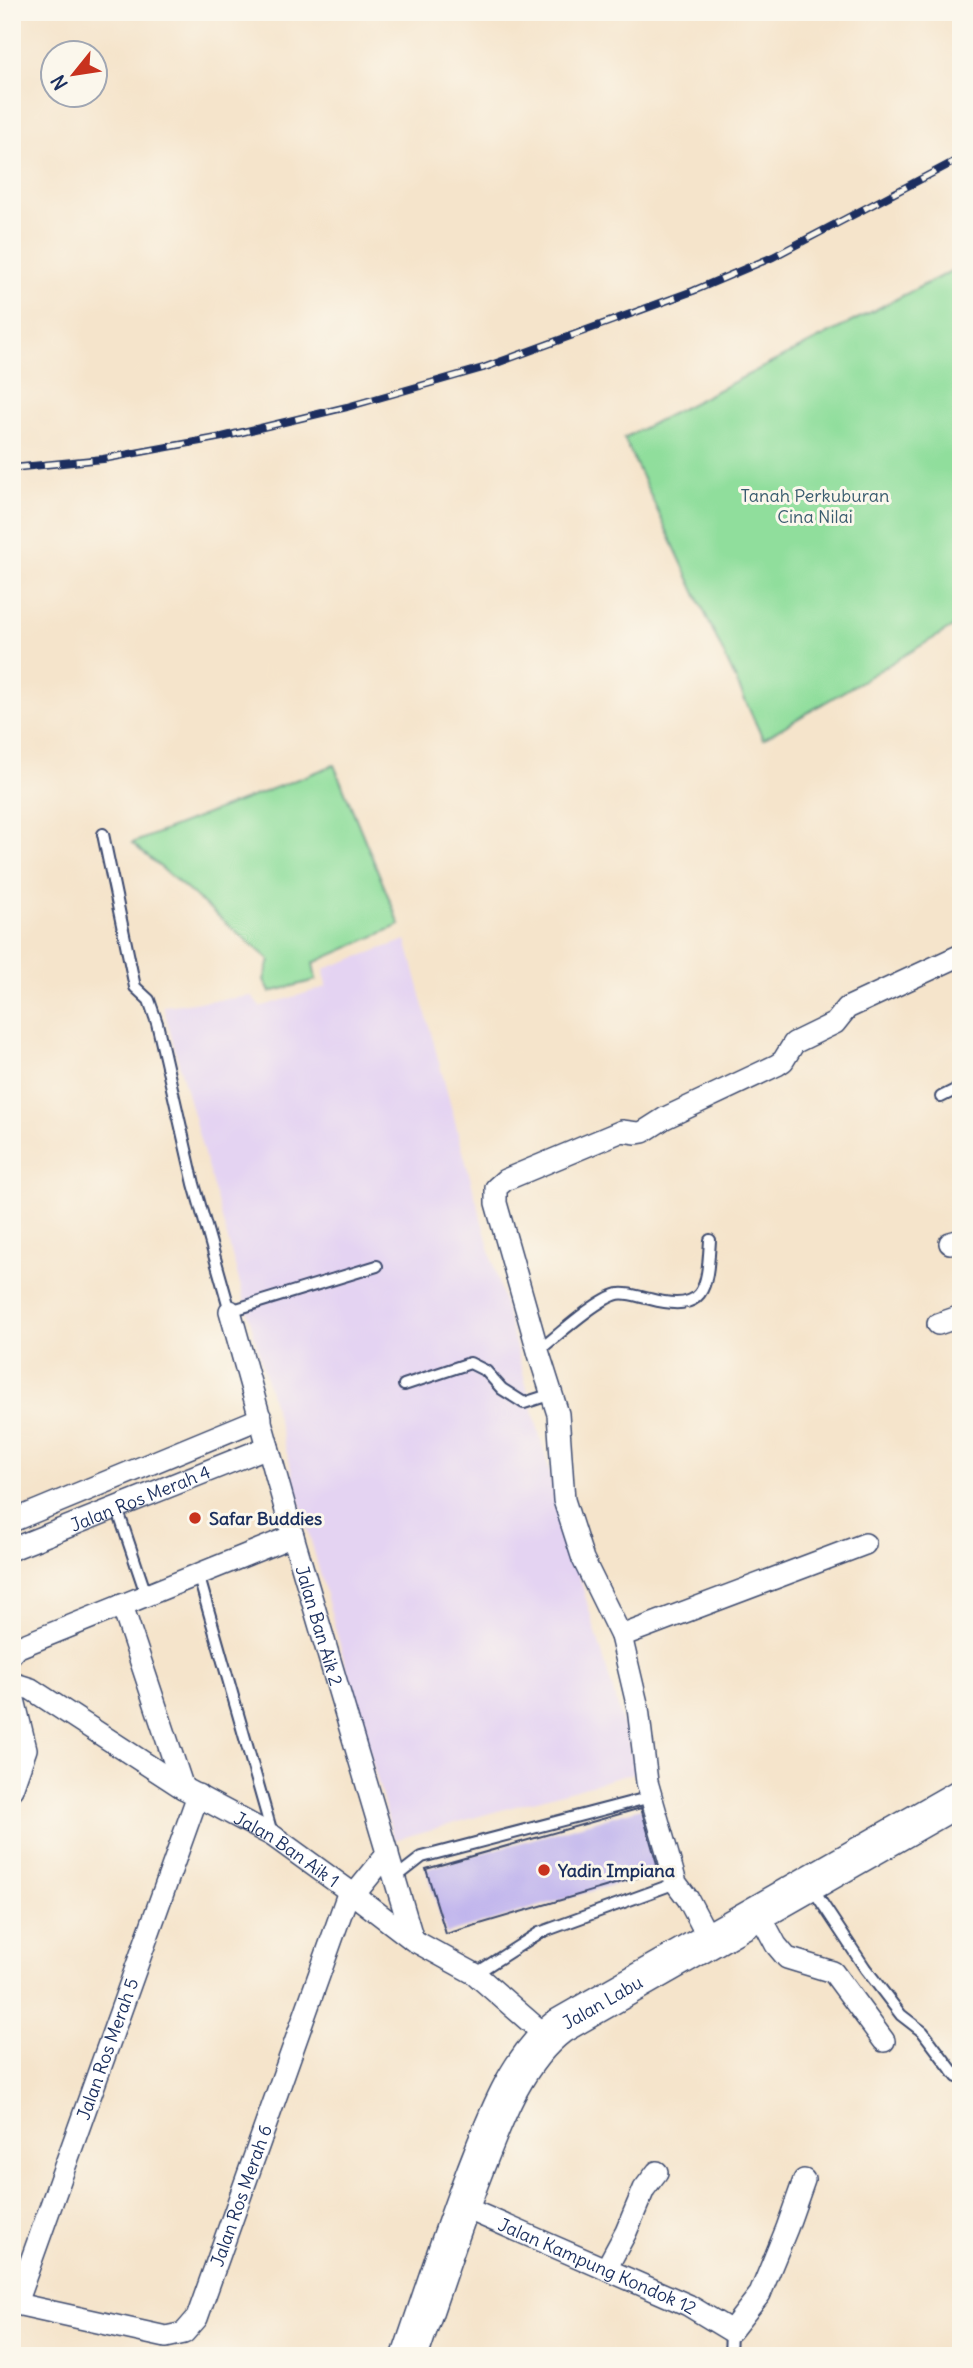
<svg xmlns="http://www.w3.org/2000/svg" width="973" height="2368" font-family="Delius,sans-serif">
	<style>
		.built { fill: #e4d3f2 }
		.green { fill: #90de9c; stroke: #56867d; stroke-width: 2 }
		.building { fill: #b8abed }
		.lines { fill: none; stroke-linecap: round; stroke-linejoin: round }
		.lane-casing { stroke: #3c4a6e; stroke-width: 14 }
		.street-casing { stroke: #3c4a6e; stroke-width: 24 }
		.primary-casing { stroke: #3c4a6e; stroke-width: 38 }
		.lane { stroke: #fff; stroke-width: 10 }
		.street { stroke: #fff; stroke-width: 21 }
		.primary { stroke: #fff; stroke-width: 35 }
		.rail-casing { stroke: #1b2f5e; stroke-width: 8 }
		.rail { stroke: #fbf7ec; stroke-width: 5; stroke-dasharray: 16; stroke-linecap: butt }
		.poi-dot { fill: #c8321e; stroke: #fbf7ec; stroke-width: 2.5 }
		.labels { text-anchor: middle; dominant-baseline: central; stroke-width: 6; stroke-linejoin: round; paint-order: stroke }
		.park-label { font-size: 18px; fill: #385b6e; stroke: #fbf7ec }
		.street-label { font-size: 18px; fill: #1b2f5e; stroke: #fbf7ec }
		.poi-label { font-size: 18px; font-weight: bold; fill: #1b2f5e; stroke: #fbf7ec; text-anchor: start }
	</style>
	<rect width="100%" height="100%" fill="#fbf7ec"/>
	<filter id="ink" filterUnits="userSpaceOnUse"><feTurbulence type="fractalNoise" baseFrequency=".0143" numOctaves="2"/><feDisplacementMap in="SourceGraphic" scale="14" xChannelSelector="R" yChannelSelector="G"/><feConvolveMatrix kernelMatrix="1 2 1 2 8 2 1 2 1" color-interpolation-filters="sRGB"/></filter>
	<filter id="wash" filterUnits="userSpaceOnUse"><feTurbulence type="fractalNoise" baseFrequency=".00686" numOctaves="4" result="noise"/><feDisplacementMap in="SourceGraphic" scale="28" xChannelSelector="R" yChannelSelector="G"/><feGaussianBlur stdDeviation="1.57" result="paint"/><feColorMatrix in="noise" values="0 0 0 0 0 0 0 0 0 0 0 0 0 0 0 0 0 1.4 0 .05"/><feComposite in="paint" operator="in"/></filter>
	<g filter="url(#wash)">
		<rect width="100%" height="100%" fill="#f5e4cb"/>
		<polygon class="built" points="406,940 561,1514 637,1772 394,1840 163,1006 252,996 260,1007 326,987 324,969"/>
		<g class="green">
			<polygon points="961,266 961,622 763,739 624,438"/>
			<polygon points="334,765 400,925 313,963 316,980 270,992 264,980 270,960 132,843"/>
		</g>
		<g id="blocks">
			<polygon class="building" points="641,1808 659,1871 446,1934 426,1869"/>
		</g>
	</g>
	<g filter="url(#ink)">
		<use href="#blocks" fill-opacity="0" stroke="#3c4a6e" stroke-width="2"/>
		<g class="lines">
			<defs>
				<g id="lane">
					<polyline points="103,834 135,987 149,1000 157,1023 194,1184 230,1311 377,1266"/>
					<polyline points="941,1097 961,1087"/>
					<path d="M538,1351c18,-14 59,-52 80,-57 9,-2 22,3 32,5 57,15 57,-12 60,-59"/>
					<polyline points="404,1385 470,1363 486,1371 502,1389 524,1403 552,1394"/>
					<polyline points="117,1508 146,1594"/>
					<polyline points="198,1574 272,1833"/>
					<polyline points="395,1878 422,1857 651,1797"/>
					<polyline points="812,1888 865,1968 901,2015 923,2032 957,2077"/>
					<polyline points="475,1974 539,1933 676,1883"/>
					<polyline points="730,2356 731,2331"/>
				</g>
				<g id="street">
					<polyline points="950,1243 961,1240"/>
					<path id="s1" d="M230,1311l63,225 120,404"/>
					<polyline points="938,1324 961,1316"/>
					<polyline points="12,1521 261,1418"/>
					<path id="s2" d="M12,1549l256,-102"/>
					<polyline points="122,1605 183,1788"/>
					<polyline points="621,1636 865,1544"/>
					<polyline points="12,1653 16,1648 293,1536"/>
					<path id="s3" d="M12,1683l19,6 152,99 90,48 76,55 64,49 62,34 71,62"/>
					<polyline points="12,1691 26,1749 12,1789"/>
					<polyline points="354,1895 388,1853"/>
					<polyline points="758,1911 776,1945 787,1958 833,1972 884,2041"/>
					<polyline points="709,1939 688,1899 676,1883 647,1782 638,1708 621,1636 583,1559 564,1500 558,1414 538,1351 496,1203 496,1188 505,1180 622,1131 637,1133 643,1132 665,1118 777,1065 783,1061 794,1043 835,1023 847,1008 961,955"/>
					<path id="s4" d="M461,2206l227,99 43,26 29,-37 27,-66 17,-48"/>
					<polyline points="606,2269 626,2232 644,2189 657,2172"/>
					<path id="s5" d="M12,2303l154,34 18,-4 13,-15 152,-427"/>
					<path id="s6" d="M16,2303l182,-508"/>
				</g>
				<g id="primary">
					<path id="s7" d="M410,2356c21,-61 41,-123 64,-183 20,-51 41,-113 86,-147l401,-229"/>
				</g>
			</defs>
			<use href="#lane" class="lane-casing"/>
			<use href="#street" class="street-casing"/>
			<use href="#primary" class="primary-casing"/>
			<use href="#lane" class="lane"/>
			<use href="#street" class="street"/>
			<use href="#primary" class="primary"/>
			<defs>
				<polyline id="rail" points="12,468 103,459 222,437 347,407 483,368 693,291 773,257 961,158"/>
			</defs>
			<use href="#rail" class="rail-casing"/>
			<use href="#rail" class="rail"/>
		</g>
	</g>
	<g class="poi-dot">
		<circle cx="195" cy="1518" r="7"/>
		<circle cx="544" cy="1870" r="7"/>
	</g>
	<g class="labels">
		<g class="park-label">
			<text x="815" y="495">Tanah Perkuburan<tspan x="815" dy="21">Cina Nilai</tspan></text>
		</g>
		<g class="street-label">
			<text stroke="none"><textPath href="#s2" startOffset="138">Jalan Ros Merah 4</textPath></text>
			<text stroke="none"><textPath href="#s1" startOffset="327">Jalan Ban Aik 2</textPath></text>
			<text stroke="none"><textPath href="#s3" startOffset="322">Jalan Ban Aik 1</textPath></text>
			<text stroke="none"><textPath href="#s7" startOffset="415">Jalan Labu</textPath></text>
			<text stroke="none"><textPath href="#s6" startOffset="270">Jalan Ros Merah 5</textPath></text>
			<text stroke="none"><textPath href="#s5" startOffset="326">Jalan Ros Merah 6</textPath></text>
			<text stroke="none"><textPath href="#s4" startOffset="149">Jalan Kampung Kondok 12</textPath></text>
		</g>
		<g class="poi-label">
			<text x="209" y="1518">Safar Buddies</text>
			<text x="558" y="1870">Yadin Impiana</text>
		</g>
	</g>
	<rect width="973" height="2368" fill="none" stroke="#fbf7ec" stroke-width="42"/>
	<g transform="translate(74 74) rotate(240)"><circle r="33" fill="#fbf7ec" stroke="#a1a7b3" stroke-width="2"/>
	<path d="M0-5L12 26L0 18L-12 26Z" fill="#c8321e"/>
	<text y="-10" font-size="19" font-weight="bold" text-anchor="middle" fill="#1b2f5e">N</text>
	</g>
</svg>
